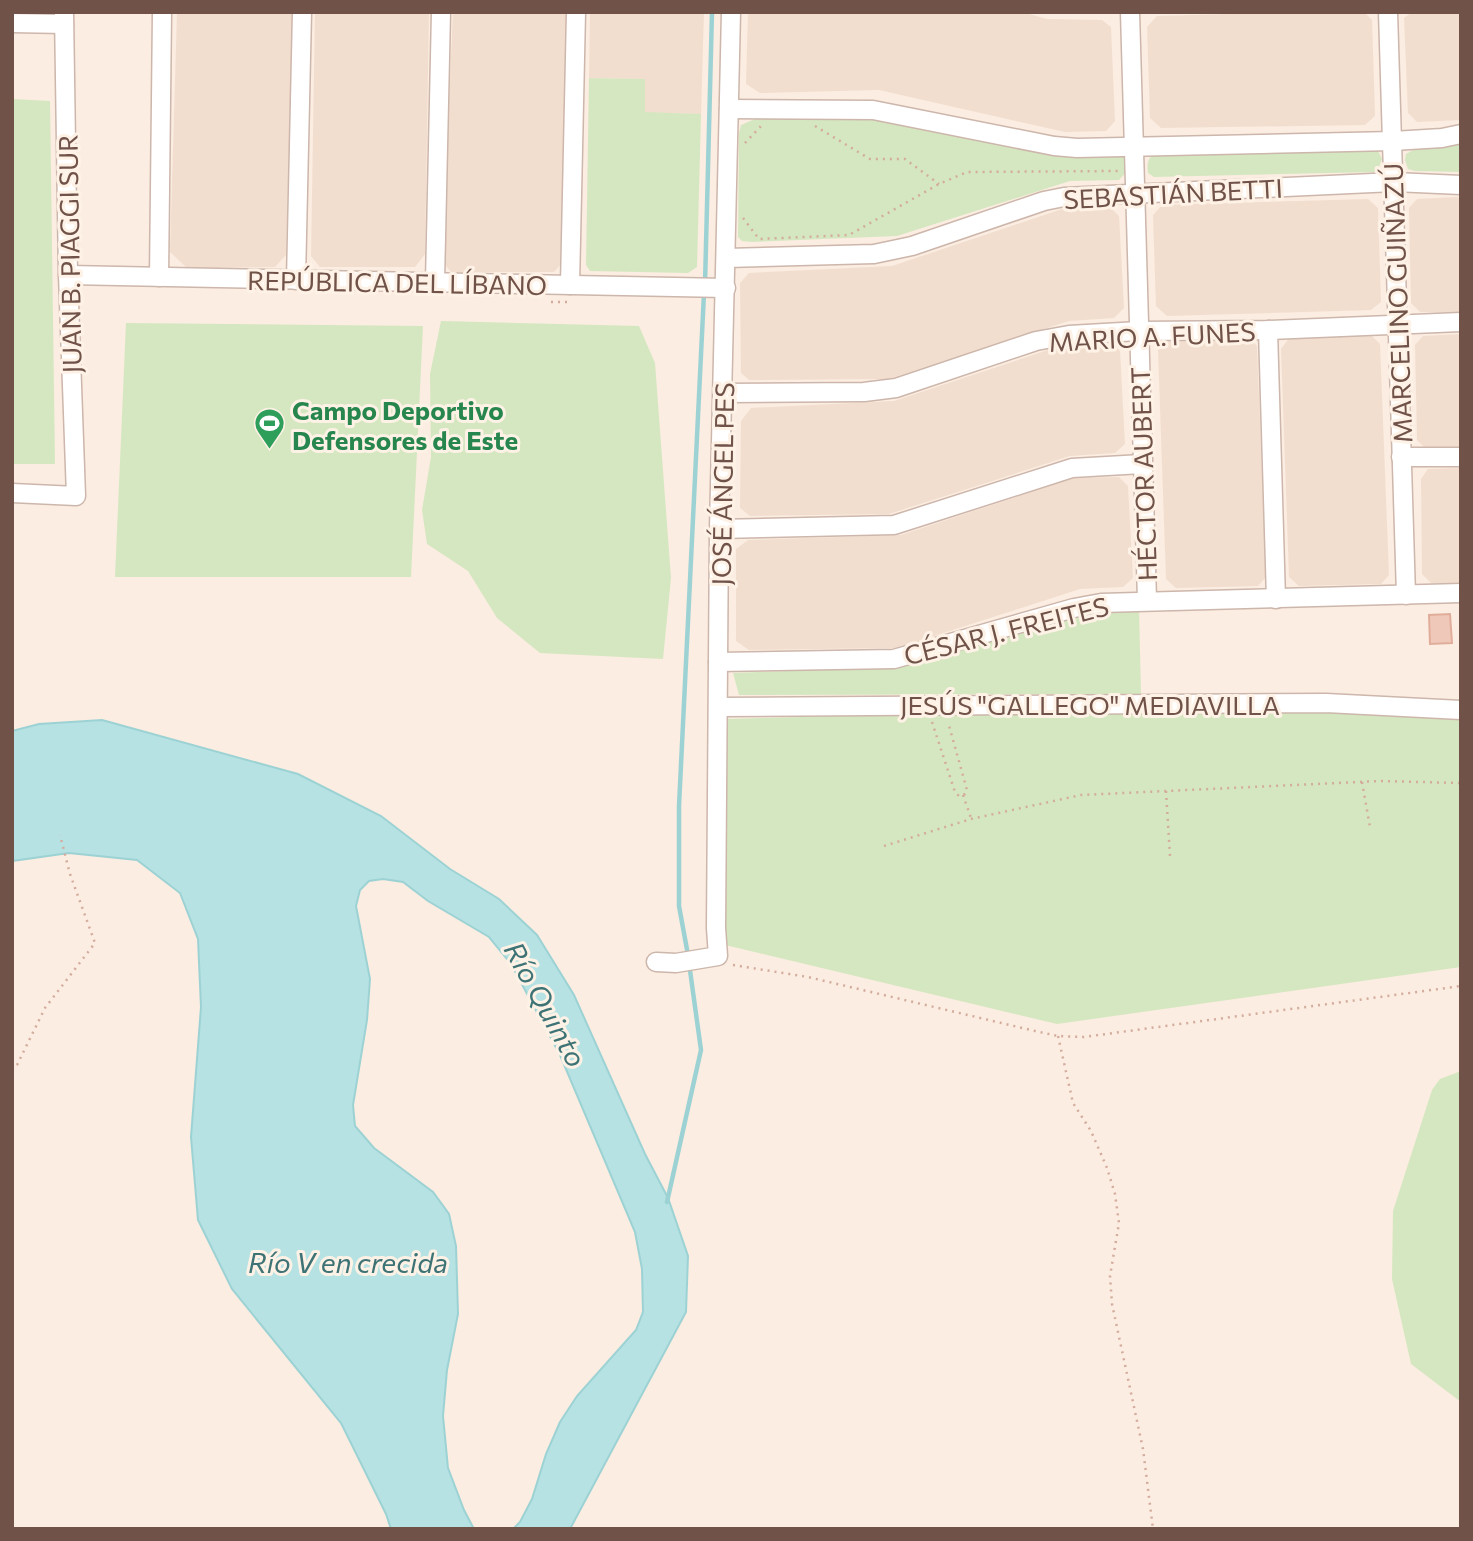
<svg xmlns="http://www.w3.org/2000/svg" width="1473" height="1541" font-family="Commissioner,sans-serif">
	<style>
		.residential { fill: #f2decf }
		.green { fill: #d5e7c0 }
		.water { fill: #b6e2e3; stroke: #9dd2d4; stroke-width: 2 }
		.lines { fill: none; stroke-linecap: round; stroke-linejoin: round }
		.stream { stroke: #9dd2d4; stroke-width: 4.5 }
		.building { fill: #efc8b9; stroke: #e1ad9b; stroke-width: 2 }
		.minor-casing { stroke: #cdb6ab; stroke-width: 21 }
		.path { stroke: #d3ac9d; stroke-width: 2.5; stroke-dasharray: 2 5; stroke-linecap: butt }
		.minor { stroke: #fff; stroke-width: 18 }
		.labels { text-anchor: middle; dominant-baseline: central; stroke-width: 6; stroke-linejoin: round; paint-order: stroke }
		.street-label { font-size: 26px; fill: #705249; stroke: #fef2e6 }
		.leisure-label { font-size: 26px; font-weight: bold; fill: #27864d; stroke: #fef2e6; text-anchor: start }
		.water-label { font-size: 28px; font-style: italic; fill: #3e7376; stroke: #fef2e6 }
	</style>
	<rect width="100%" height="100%" fill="#fbede1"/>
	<g class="residential">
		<polygon points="177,12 293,12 286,255 275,267 187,268 170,252"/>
		<polygon points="315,12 429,12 425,254 415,267 320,267 311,256"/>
		<polygon points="453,12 566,12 563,262 554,272 451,272 442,261"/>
		<polygon points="590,12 704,12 701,114 645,113 645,79 589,78"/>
		<polygon points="748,12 1022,12 1047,19 1102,20 1111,27 1115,121 1106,131 1065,132 879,90 760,93 746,84"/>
		<polygon points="1304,12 1364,12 1372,20 1375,116 1365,125 1161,128 1150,118 1147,27 1157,16"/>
		<polygon points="1412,12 1461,12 1461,120 1417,122 1408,113 1404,18"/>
		<polygon points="1456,197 1461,198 1461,313 1420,312 1411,303 1409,208 1417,199"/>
		<polygon points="1368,199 1378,208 1381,302 1371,310 1167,316 1156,306 1153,215 1162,205"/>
		<polygon points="1110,207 1119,216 1124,308 1114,318 1069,321 888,379 749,380 741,373 740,283 749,273 892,266 1065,208"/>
		<polygon points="1370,334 1380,344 1389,575 1381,584 1299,586 1289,577 1281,349 1290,337"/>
		<polygon points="1461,334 1461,450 1426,449 1417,440 1415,345 1423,336"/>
		<polygon points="1247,336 1257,346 1266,577 1258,586 1176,588 1166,579 1158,350 1167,338"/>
		<polygon points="1111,342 1120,351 1125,444 1115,453 1070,456 889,514 750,516 740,508 741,421 751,408 894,401 1066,344"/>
		<polygon points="1461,468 1461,583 1431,583 1422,574 1421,479 1428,469"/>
		<polygon points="1119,477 1128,486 1133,578 1123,587 1080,589 897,648 749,650 736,641 736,549 748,540 901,535 1074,478"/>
	</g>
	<g class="green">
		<polygon points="589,78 645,79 645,112 701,114 697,267 688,273 590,271 586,265"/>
		<polygon points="12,99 50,101 55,464 12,464"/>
		<polygon points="882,117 1119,155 1124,157 1127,171 1119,180 1070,181 897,236 752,242 742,241 738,237 739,133 741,125 757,118"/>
		<polygon points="1461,144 1461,172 1415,171 1408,169 1405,160 1406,154 1417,148"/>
		<path d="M1373,149l5,2 4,8 -3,8 -5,5 -220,5 -6,-4c-1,-9 -1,-14 7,-20z"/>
		<polygon points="441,321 639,326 655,363 671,578 663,659 540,653 497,618 468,571 427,544 422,510 431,457 430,374"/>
		<polygon points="126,323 423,326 411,577 115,577"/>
		<polygon points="1139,609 1141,694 739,695 733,673 891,667 1074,616"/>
		<polygon points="959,713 1373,713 1461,718 1461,967 1057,1024 721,944 725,719"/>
		<polygon points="1461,1071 1461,1402 1411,1364 1392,1279 1393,1211 1432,1090 1440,1079"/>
	</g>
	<polygon class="water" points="102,720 298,774 381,816 450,869 499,899 537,935 574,995 645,1154 668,1198 688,1256 686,1312 570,1529 513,1529 520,1522 532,1499 546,1454 560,1422 577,1396 636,1330 643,1312 642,1269 635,1232 560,1055 511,964 489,937 428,901 403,882 383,879 369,881 360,890 356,906 370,979 367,1020 353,1105 355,1126 374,1148 433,1192 449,1214 456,1246 458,1314 447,1370 443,1416 448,1468 464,1510 474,1529 391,1529 386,1514 341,1423 232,1289 198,1220 191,1137 201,1007 198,939 180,893 137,860 69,853 12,861 12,731 39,724"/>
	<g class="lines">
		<g class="stream">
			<polyline points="705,284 712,12"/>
			<polyline points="688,955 679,906 679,806 704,293"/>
			<polyline points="667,1202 701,1050 689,963"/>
		</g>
	</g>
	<polygon class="building" points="1450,614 1452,643 1430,644 1429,615"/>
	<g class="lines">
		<defs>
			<g id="minor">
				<polyline points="1130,12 1147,600"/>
				<polyline points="1388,12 1406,595"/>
				<polyline points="12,23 64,24"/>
				<polyline points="729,109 873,110 1054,146 1077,148 1393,141 1442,138 1461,134"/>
				<polyline points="726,258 874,254 912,246 1044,201 1064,197 1394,182 1461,185"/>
				<polyline points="68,275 726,288"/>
				<polyline points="159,277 162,12"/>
				<polyline points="296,280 302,12"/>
				<polyline points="435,282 441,12"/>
				<polyline points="570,285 576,12"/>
				<polyline points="1268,330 1276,599"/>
				<polyline points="724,393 864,392 896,388 1036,341 1069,335 1139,331 1268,330 1461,322"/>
				<polyline points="1401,457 1461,457"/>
				<polyline points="12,493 76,496 68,275 64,12"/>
				<polyline points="719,529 894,525 1072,468 1142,464"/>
				<polyline points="718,662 894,659 1074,608 1101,603 1461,593"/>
				<polyline points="719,707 1326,703 1461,710"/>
				<polyline points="656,962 676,963 718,956 716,928 719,529 731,12"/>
			</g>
		</defs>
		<use href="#minor" class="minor-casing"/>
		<g class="path">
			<polyline points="815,126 870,159 905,159 939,184"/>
			<polyline points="745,143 762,125"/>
			<polyline points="743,218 759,239 849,235 939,184 967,172 1120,171"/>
			<polyline points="551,302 569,302"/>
			<polyline points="932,722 955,792 959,796 965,794 967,790 948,722"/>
			<polyline points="1362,782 1370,827"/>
			<polyline points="1166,791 1170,856"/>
			<polyline points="963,795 971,818"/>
			<polyline points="884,846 971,819 1081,795 1380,781 1461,783"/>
			<polyline points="733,965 808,977 1035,1031 1058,1036 1084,1037 1461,986"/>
			<polyline points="1058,1036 1073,1103 1091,1131 1107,1168 1115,1194 1119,1223 1110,1276 1112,1304 1143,1449 1153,1529"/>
			<polyline points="12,1070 17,1065 45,1008 95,943 70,874 60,835"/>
		</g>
		<use href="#minor" class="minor"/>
	</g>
	<defs>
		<symbol id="stadium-pin" viewBox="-11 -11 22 30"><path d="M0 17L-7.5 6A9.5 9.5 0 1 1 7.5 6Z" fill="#2e9e5b" stroke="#fef2e6"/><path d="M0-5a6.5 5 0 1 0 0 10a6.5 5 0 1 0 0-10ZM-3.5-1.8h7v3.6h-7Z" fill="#fff"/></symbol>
	</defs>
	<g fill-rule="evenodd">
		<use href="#stadium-pin" x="252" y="406" width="35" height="47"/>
	</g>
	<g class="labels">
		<g class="street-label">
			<text transform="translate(1173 193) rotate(-3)">SEBASTIÁN BETTI</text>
			<text transform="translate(69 254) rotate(-91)">JUAN B. PIAGGI SUR</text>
			<text transform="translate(397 282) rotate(1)">REPÚBLICA DEL LÍBANO</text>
			<text transform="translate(1397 303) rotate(-92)">MARCELINO GUIÑAZÚ</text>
			<text transform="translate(1152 336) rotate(-3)">MARIO A. FUNES</text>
			<text transform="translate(1143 474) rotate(-92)">HÉCTOR AUBERT</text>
			<text transform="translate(722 484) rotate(-89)">JOSÉ ÁNGEL PES</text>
			<text transform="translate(1006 630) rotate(-14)">CÉSAR J. FREITES</text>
			<text x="1090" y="704">JESÚS "GALLEGO" MEDIAVILLA</text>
		</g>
		<g class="leisure-label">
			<text x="292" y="409">Campo Deportivo<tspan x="292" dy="30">Defensores de Este</tspan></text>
		</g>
		<g class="water-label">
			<text transform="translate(546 1004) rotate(61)">Río Quinto</text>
			<text x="348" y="1262">Río V en crecida</text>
		</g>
	</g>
	<rect width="1473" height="1541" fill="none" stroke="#705249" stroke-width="28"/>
</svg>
